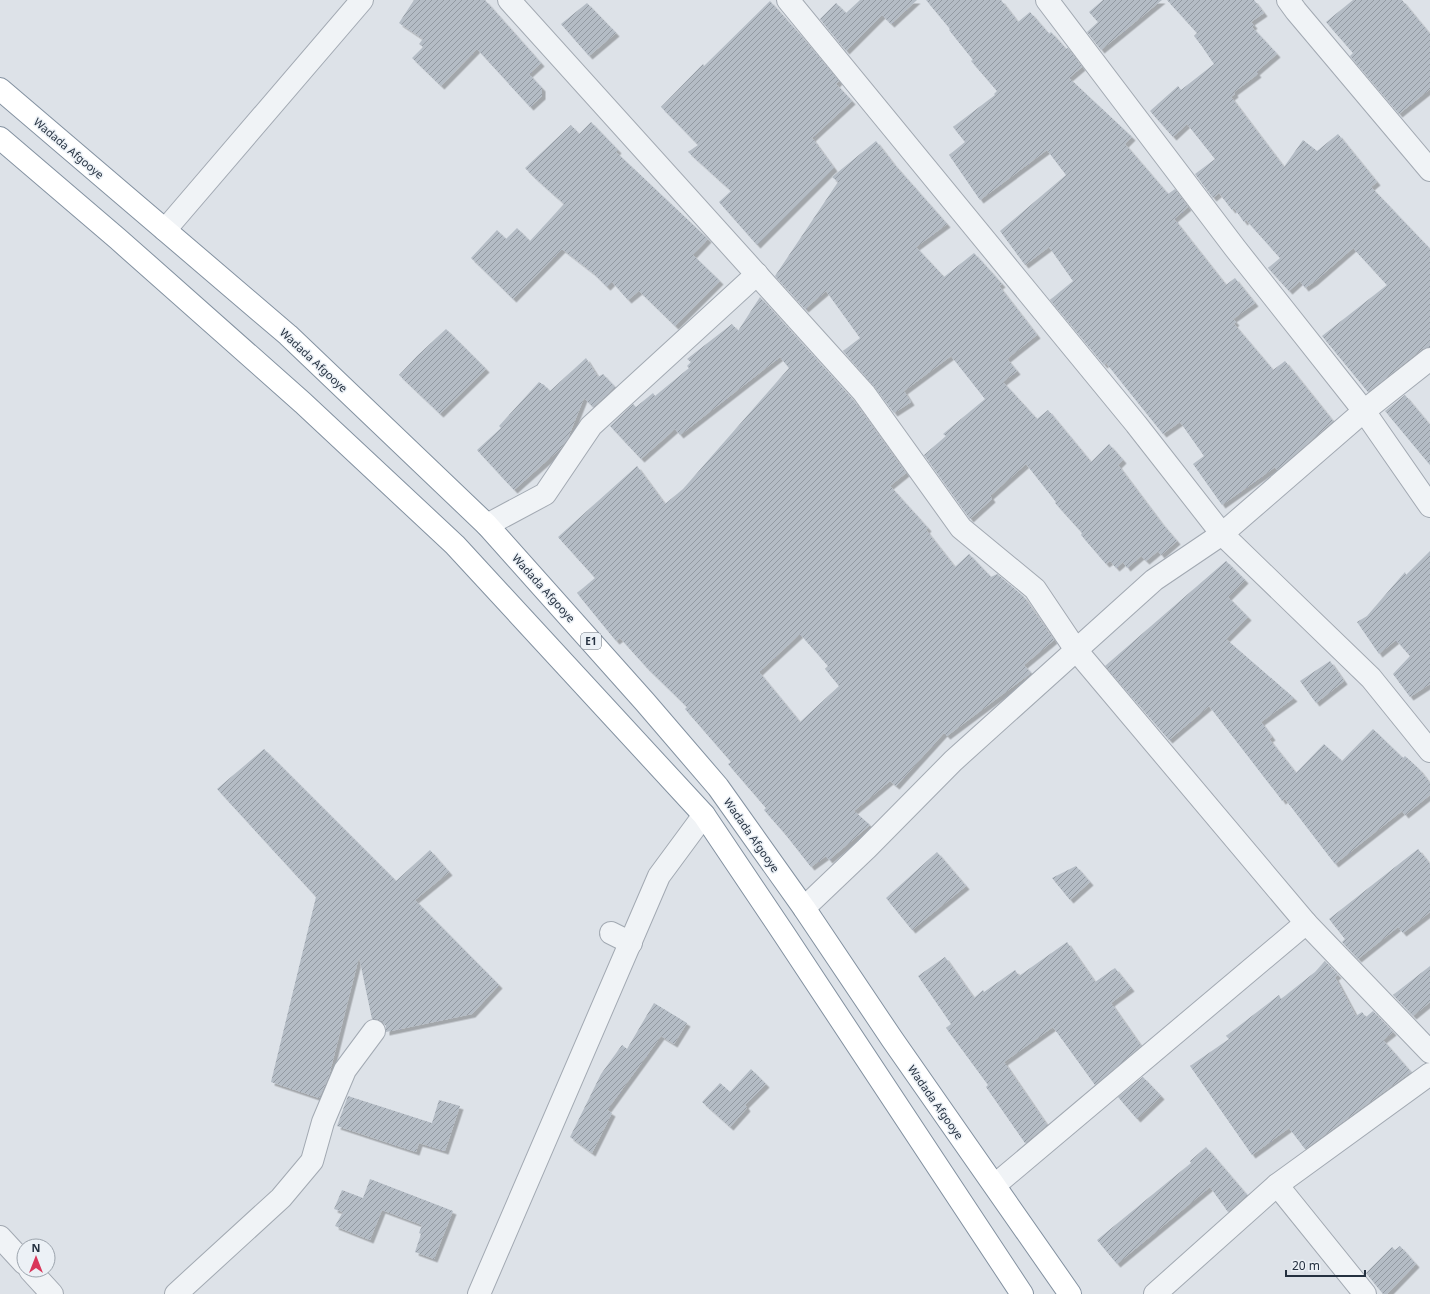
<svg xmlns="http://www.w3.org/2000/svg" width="1430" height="1294" font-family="'Noto Sans',sans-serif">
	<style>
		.building { fill: url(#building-hatch); fill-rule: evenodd; filter: url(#shadow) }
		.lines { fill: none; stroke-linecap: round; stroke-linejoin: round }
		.minor-casing { stroke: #a2a9b2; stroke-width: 24 }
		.highway-casing { stroke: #8391a0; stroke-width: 24 }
		.minor { stroke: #f0f3f6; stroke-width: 22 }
		.highway { stroke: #fff; stroke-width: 22 }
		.labels { text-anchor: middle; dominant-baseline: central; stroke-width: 3; stroke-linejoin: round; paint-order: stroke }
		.shield { fill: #ecf1f6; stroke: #616b77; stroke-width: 1 }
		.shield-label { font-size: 10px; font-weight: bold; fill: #253140 }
		.street-label { font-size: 11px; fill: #253140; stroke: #ecf1f6 }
	</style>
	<defs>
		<pattern id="building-hatch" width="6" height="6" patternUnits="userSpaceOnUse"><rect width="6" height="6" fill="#b4bcc5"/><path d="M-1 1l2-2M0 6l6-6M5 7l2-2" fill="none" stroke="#9299a1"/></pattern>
		<filter id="shadow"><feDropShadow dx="3.5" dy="3.5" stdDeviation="0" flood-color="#0004"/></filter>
	</defs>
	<rect width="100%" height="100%" fill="#dde2e8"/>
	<g class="building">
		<polygon points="414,0 485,0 541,63 529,74 542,88 542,96 530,107 477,49 441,86 412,58 423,47 419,44 423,39 399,23"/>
		<polygon points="860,0 917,0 891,24 882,15 846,51 820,19 836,3 846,13"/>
		<polygon points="926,0 1001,0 1018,22 1030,12 1049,34 1051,32 1066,49 1068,48 1082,67 1069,78 1132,137 1125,144 1168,194 1175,189 1188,207 1174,219 1226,285 1235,278 1255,303 1233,319 1236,322 1234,324 1273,370 1285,361 1333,421 1277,470 1275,467 1222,505 1193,464 1204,456 1180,422 1163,434 1106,363 1104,365 1050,300 1073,281 1049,247 1025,265 1000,231 1066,175 1047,150 980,200 949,155 965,142 953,127 995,95 994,94 997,91 971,61 973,60 949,30 950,29"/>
		<polygon points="1103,0 1162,0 1101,50 1087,32 1098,22 1089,12"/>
		<polygon points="1167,0 1254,0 1264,13 1251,22 1254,25 1252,27 1277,54 1256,72 1258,74 1234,92 1235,94 1231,97 1284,167 1303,140 1317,151 1338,134 1377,182 1371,187 1430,249 1430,347 1422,349 1368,392 1322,336 1387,285 1353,248 1314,282 1305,288 1300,281 1289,291 1268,268 1280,258 1246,220 1244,222 1234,208 1232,210 1219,193 1213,198 1195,174 1215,159 1187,124 1173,137 1150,111 1178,86 1181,90 1214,64 1201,45 1194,36 1197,33"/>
		<polygon points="1353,0 1402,0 1430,34 1430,89 1399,114 1350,56 1353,53 1326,22"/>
		<polygon points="770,1 802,37 839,81 836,84 852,101 812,138 834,168 757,245 719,202 731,191 688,152 698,145 661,107 703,64 704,66"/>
		<polygon points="587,3 616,33 589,56 561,24"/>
		<polygon points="591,122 618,150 616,152 708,239 693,255 720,281 675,326 639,291 628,300 612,282 607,287 593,273 562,249 513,299 471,258 497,230 506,239 517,228 530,241 564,204 536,179 525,168 571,125 579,134"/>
		<polygon points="876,141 893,163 947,224 916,247 944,277 974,253 1002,284 999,286 1037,335 1007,359 1017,371 1003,382 1037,419 1048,410 1091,462 1109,444 1123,460 1118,465 1160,521 1177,541 1161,555 1158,551 1146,561 1141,556 1127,568 1123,562 1116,568 1110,561 1106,564 1081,535 1082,533 1055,503 1056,502 1026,464 990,496 992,499 970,519 924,455 946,436 943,434 985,399 951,356 904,391 911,402 894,413 873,385 843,351 860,338 826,291 805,309 775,276 838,182 832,177"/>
		<path d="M760,297l94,104 52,72 -16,13 38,42 -2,2 29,37 14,-13 22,23 6,-3 26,22 31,44 -30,25 7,8 -84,63 -3,-3 -48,53 -6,-5 -36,30 16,14 -41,35 -3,-4 -15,11 -26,-33 -21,-24 2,-2 -38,-44 3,-2 -46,-53 2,-2 -40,-39 -27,-30 -4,3 -31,-38 -8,-10 18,-15 -37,-41 79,-71 28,38 18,-15 106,-121 -9,-11 -100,78 -5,-6 -34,30 -31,-33 23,-22 3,3 17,-14 2,3 34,-28 -2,-2 4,-4 -4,-3 45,-35 6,7zM800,634l28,32 -3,3 14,17 -39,36 -41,-50z"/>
		<polygon points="446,329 486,369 440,414 399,375 417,356"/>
		<polygon points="586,358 598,377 603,374 615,387 593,407 584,398 568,438 560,449 514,490 477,450 501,428 499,426 539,382 542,384 543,384 550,391"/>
		<polygon points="1405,395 1430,425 1430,465 1385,411"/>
		<polygon points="1430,551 1430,684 1410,697 1393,674 1410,656 1396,640 1379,654 1357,622 1367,616 1405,572 1406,575"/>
		<polygon points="1226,561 1245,580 1228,597 1248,617 1226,639 1294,698 1261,722 1272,737 1269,739 1296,773 1324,744 1342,761 1373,729 1403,758 1405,756 1419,769 1430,783 1430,795 1405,815 1402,811 1335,864 1285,799 1282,801 1281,799 1209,706 1169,740 1105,666"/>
		<polygon points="1330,661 1344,681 1316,703 1300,681"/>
		<polygon points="264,749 396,881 430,850 449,872 415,900 499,985 472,1014 386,1032 386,1026 382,1021 376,1019 372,1019 359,957 329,1076 319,1098 271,1082 316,897 217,789"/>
		<polygon points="1418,849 1430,864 1430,912 1403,933 1398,927 1358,959 1342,942 1345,939 1329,919"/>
		<polygon points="937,852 966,886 912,930 886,898"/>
		<polygon points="1076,866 1090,882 1070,900 1052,878"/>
		<polygon points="1067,942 1095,982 1115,968 1131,988 1111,1003 1141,1046 1095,1085 1053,1027 1004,1062 1047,1125 1025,1143 986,1087 988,1085 946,1028 951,1024 918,976 945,957 974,998 983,990 984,992 1015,970 1019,976"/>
		<polygon points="1325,961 1338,975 1335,977 1356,1016 1362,1012 1366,1017 1373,1011 1393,1032 1383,1040 1411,1072 1305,1149 1289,1128 1252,1155 1190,1066 1229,1039 1226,1036 1279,995 1281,999 1315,972"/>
		<polygon points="1430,966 1430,1002 1413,1016 1393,995"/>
		<polygon points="654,1003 687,1023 674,1044 661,1036 607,1110 612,1113 592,1153 570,1137 601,1074 622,1045 627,1049"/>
		<polygon points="751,1069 766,1084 745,1105 747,1108 730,1127 702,1102 720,1083 730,1092"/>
		<polygon points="1143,1077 1161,1096 1137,1119 1118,1097"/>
		<polygon points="348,1096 432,1123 439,1100 460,1106 445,1151 419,1143 416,1152 337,1126"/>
		<polygon points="1206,1147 1247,1195 1228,1212 1210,1187 1117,1264 1097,1240 1191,1163 1190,1161"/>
		<polygon points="370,1179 453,1211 434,1259 415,1252 421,1234 419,1233 422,1225 382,1210 370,1240 335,1226 343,1212 334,1209 342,1190 363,1198"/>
		<polygon points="1400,1246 1416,1264 1387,1294 1383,1294 1366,1273 1392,1247 1395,1250"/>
	</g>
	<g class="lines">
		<defs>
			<g id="minor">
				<polyline points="509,0 864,393 961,528 1035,589 1076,650 1306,923 1430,1052"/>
				<polyline points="788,0 1136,424 1222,534 1371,678 1430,751"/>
				<polyline points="1047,0 1235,248 1364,411 1430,506"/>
				<polyline points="1288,0 1296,11 1430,170"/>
				<polyline points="165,230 362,0"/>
				<polyline points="487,525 545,494 591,426 757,274"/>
				<polyline points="804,908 867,848 953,761 1154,580 1222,534 1364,411 1430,359"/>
				<polyline points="611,933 631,943"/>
				<polyline points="995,1185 1306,923"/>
				<polyline points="1277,1185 1365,1294"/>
				<polyline points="0,1237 24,1263"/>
				<polyline points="30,1270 52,1294"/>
				<polyline points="176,1294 281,1198 312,1161 323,1122 345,1070 374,1031"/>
				<polyline points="479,1294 659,876 704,815"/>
				<polyline points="1155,1294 1277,1185 1430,1074"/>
			</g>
			<g id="highway">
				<polyline points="0,89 288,335 487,525 645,702 718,787 804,908 892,1039 1070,1294"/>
				<polyline points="0,138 118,239 303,403 455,545 704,815 784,934 1022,1294"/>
			</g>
		</defs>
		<use href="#minor" class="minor-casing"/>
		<use href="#highway" class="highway-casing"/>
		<use href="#minor" class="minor"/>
		<use href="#highway" class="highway"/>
	</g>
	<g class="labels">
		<rect class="shield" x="581" y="633" width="20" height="16" rx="3"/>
		<g class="shield-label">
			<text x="591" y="641">E1</text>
		</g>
		<g class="street-label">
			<text transform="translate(69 148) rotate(40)">Wadada Afgooye</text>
			<text transform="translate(314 360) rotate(43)">Wadada Afgooye</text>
			<text transform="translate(544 588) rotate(48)">Wadada Afgooye</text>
			<text transform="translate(752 835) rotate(55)">Wadada Afgooye</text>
			<text transform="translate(936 1102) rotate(55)">Wadada Afgooye</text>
		</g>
	</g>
	<g transform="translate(36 1258)"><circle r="19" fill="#ecf1f6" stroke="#9ca4ad"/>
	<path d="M0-3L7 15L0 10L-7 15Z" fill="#d9365a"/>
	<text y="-6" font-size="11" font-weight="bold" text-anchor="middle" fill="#253140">N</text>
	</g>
	<path d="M1286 1270v6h79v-6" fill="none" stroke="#253140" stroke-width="2"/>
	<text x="1292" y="1270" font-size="12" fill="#253140" stroke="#ecf1f6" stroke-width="3" paint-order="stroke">20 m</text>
</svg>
